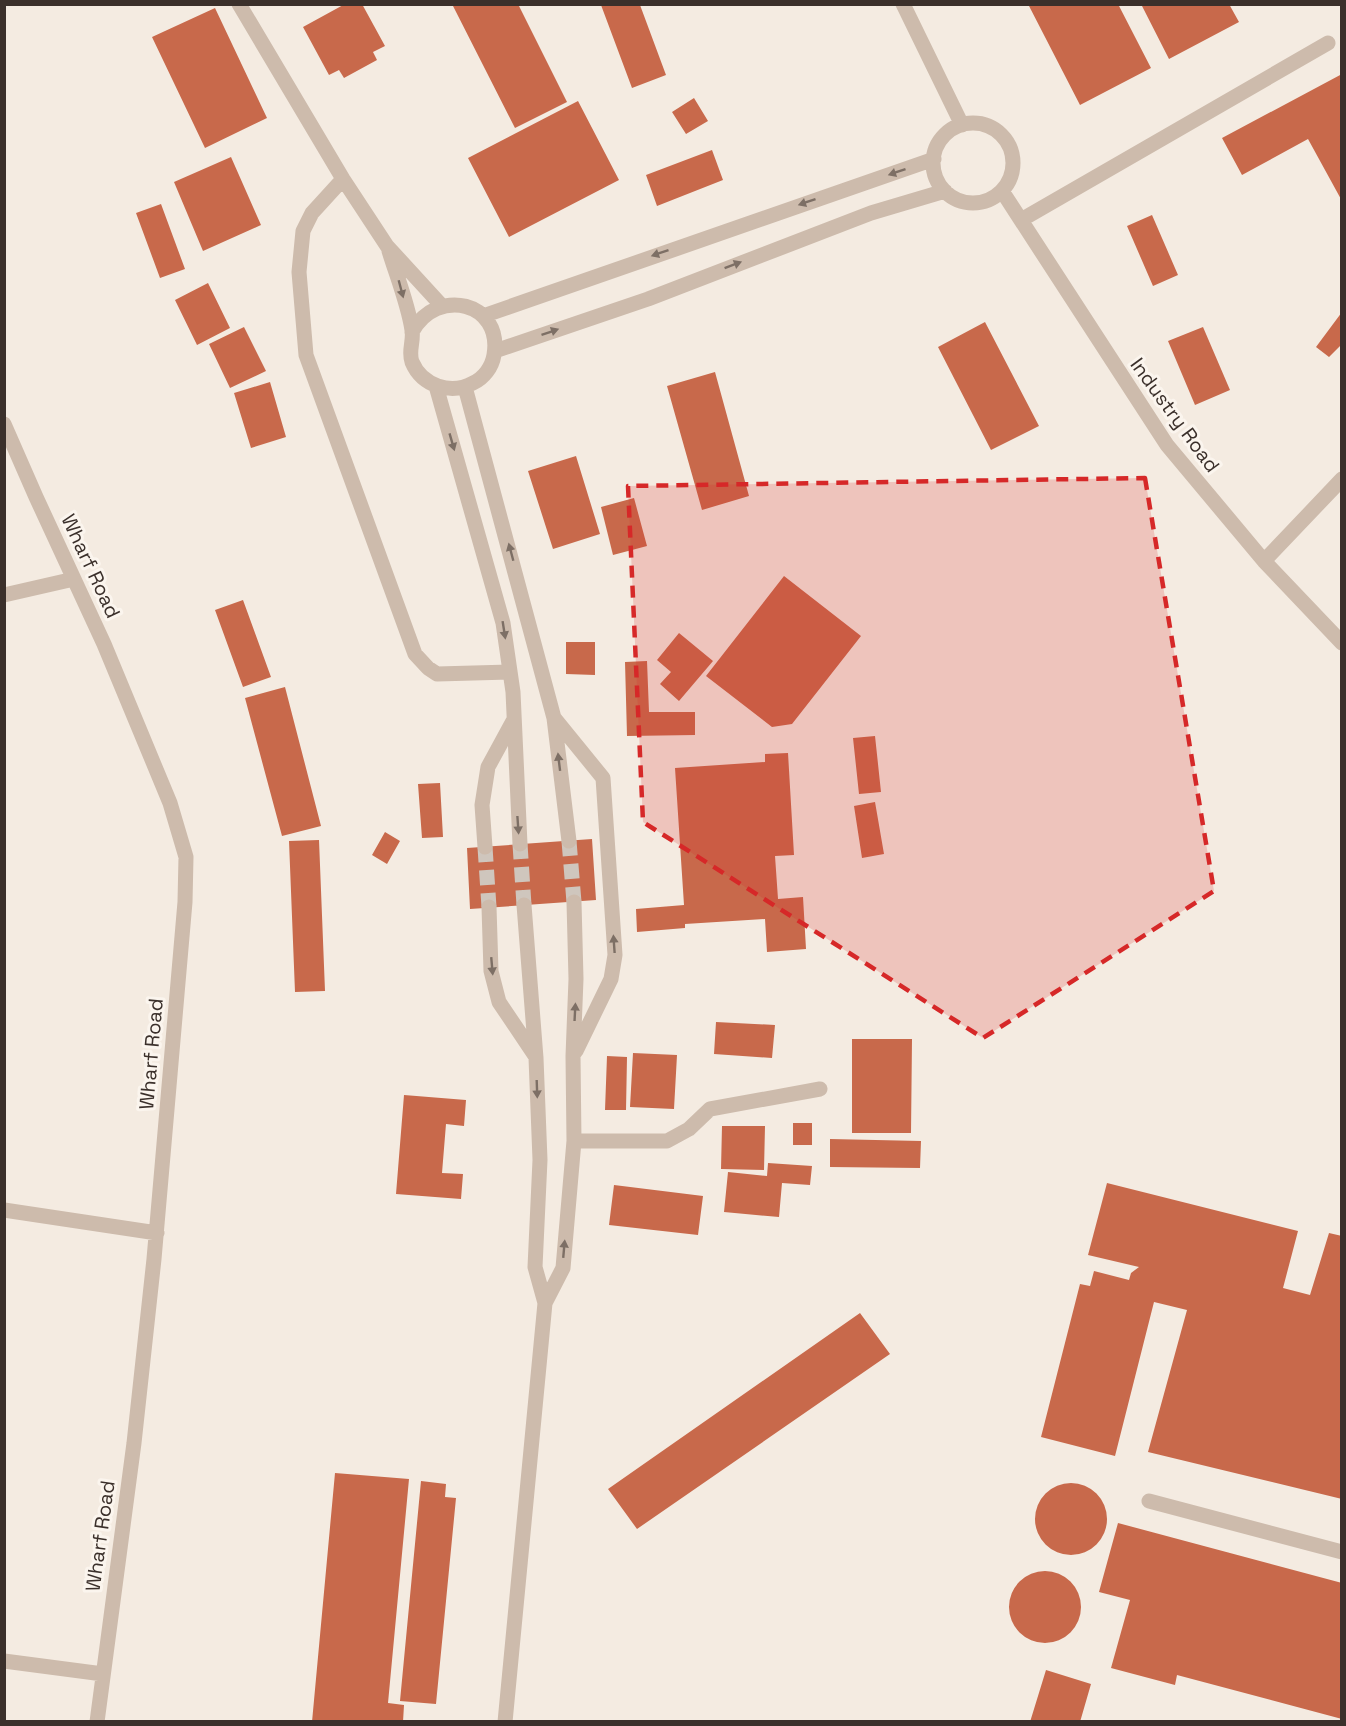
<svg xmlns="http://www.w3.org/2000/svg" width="1346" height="1726" font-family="'Space Grotesk',sans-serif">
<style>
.building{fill:#c8694b}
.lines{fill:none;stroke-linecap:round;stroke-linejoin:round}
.minor-tunnel{stroke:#cfc6bd;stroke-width:15;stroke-dasharray:15 8;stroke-linecap:butt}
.minor{stroke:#cdbbac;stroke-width:15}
.oneway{fill:#7d6f65}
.marked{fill:#d62828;fill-opacity:0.2;stroke:#d62828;stroke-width:4.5;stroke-dasharray:12 8;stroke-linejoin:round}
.labels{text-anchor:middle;stroke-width:6;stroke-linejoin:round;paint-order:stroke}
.street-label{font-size:20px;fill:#3b302b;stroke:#fbf5ee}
</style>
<rect width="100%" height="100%" fill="#f4ebe1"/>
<path class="building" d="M345,4H362L385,46L373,52L377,60L344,78L339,70L329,75L303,27Z
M452,4H518L567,102L515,128Z
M1028,4H1118L1151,68L1080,105Z
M1141,4H1229L1239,22L1169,59Z
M601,5H640L666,75L632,88Z
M215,8L267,118L205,148L152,37Z
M1342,74V201L1308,139L1242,175L1222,138Z
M694,98L708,121L686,134L672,112Z
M578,101L619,180L509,237L468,158Z
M712,150L723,180L657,206L646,175Z
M231,157L261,225L203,251L174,182Z
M161,204L185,269L160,278L136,213Z
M1152,215L1178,275L1153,286L1127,226Z
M208,283L230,328L197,345L175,300Z
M1342,312V344L1329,357L1316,347Z
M985,322L1039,426L991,450L938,347Z
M244,327L266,371L230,388L209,344Z
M1203,327L1230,390L1195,405L1168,341Z
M715,372L749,496L702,510L667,386Z
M270,382L286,437L251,448L234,393Z
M576,456L600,534L553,549L528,471Z
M634,498L647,546L613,555L601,507Z
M784,576L861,636L792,724L772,727L706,676Z
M243,600L271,677L243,687L215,610Z
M679,633L713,661L679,701L660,684L671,672L657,660Z
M566,642H595V675L566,674Z
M647,661L649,712H695V735L627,736L625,662Z
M285,687L321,826L282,836L245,698Z
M875,736L881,792L859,794L853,738Z
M788,753L794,855L775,856L778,899L803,897L806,949L767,952L765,919L685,924V928L637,932L636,909L684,905L675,768L765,762V754Z
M440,783L443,837L422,838L418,784Z
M875,802L884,854L862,858L854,806Z
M385,832L400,841L387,864L372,855Z
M592,839L596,900L470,909L467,848Z
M319,840L325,991L295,992L289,841Z
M716,1022L775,1025L772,1058L714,1054Z
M852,1039H912L911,1133H852Z
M633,1053L677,1055L674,1109L630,1107Z
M607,1056L627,1057L626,1110H605Z
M404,1095L466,1100L464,1126L446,1124L442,1173L463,1174L461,1199L396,1194Z
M793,1123H812V1145H793Z
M722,1126H765L764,1170L721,1169Z
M830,1139L921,1141L920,1168L830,1167Z
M768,1163L812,1166L810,1185L782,1183L779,1217L724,1212L728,1172L767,1176Z
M1107,1183L1298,1231L1283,1288L1310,1295L1329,1233L1342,1236V1499L1148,1452L1187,1310L1154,1302L1115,1456L1041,1437L1080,1284L1090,1286L1094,1271L1129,1280L1131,1273L1139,1267L1088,1255Z
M614,1185L703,1196L698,1235L609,1225Z
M860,1313L890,1354L637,1529L608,1489Z
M335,1473L409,1479L388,1703L404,1705L403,1722H312Z
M421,1481L446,1484L445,1497L456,1498L436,1704L400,1701Z
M1035 1519a36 36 0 1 1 72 0a36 36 0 1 1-72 0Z
M1118,1523L1342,1583V1719L1177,1675L1175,1685L1111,1668L1130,1600L1099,1592Z
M1009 1607a36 36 0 1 1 72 0a36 36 0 1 1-72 0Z
M1046,1670L1091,1684L1080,1722H1030Z"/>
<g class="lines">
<path class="minor-tunnel" d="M569,841L574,902
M520,844L524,905
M485,847L489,907"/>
<path class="minor" d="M239,4L343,179L387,246L442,306
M903,4L962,125
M933 163a40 40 0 1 1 80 0a40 40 0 1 1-80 0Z
M343,179L312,213L303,231L299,272L306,355L415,654L428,668L437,674L510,672
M1002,191L1167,445L1264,561L1342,643
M1021,220L1328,43
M389,251C397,277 408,304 412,330C414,341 408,351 412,362C422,386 451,395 473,383C484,378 492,367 494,355C503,302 437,286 412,332
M483,316L934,159
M495,351L648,299L871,213L945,191
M436,386L503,623L513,692L520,844
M465,387L554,718L569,841
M4,424L36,497L104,644L170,803L186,857L185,902L154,1259L134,1443L97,1722
M1264,561L1342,479
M4,595L74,579
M555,719L603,778L615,955L611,979L576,1051
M485,847L482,805L488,767L513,721
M489,907L491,971L499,1002L536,1057
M574,1141H667L689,1129L710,1109L820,1089
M4,1210L157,1233
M545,1303L563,1268L574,1141L573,1056L576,979L574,902
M1149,1501L1342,1552
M4,1661L103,1674
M505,1722L545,1303L535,1267L540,1160L536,1058L524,905"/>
</g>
<defs><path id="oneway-solid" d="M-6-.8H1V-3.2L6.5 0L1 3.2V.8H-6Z" transform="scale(1.5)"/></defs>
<g class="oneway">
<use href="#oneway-solid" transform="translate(897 172) rotate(161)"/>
<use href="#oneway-solid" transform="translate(807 202) rotate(161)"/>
<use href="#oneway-solid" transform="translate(660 253) rotate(161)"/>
<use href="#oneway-solid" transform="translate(733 265) rotate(-21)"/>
<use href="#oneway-solid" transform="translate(401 289) rotate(75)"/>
<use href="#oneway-solid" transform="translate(550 332) rotate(-19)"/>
<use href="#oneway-solid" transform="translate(452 442) rotate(74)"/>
<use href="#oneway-solid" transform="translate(511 552) rotate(-105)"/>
<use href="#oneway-solid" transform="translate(504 630) rotate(81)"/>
<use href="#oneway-solid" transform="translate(559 762) rotate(-97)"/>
<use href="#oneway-solid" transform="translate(518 825) rotate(86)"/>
<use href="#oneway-solid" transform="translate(614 944) rotate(-94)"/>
<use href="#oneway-solid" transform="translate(492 966) rotate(85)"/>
<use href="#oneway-solid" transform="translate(575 1012) rotate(-87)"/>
<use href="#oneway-solid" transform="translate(537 1089) rotate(88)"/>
<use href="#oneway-solid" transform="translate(564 1249) rotate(-85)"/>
</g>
<path class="marked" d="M1145,478L1214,891L983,1038L643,822L628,486Z"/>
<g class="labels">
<g class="street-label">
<text transform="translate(1175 415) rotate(54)" y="7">Industry Road</text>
<text transform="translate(91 566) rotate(65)" y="7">Wharf Road</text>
<text transform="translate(151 1054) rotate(-85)" y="7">Wharf Road</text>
<text transform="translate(100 1536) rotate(-82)" y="7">Wharf Road</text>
</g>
</g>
<rect width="1346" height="1726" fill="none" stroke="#3b302b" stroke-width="12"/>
</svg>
